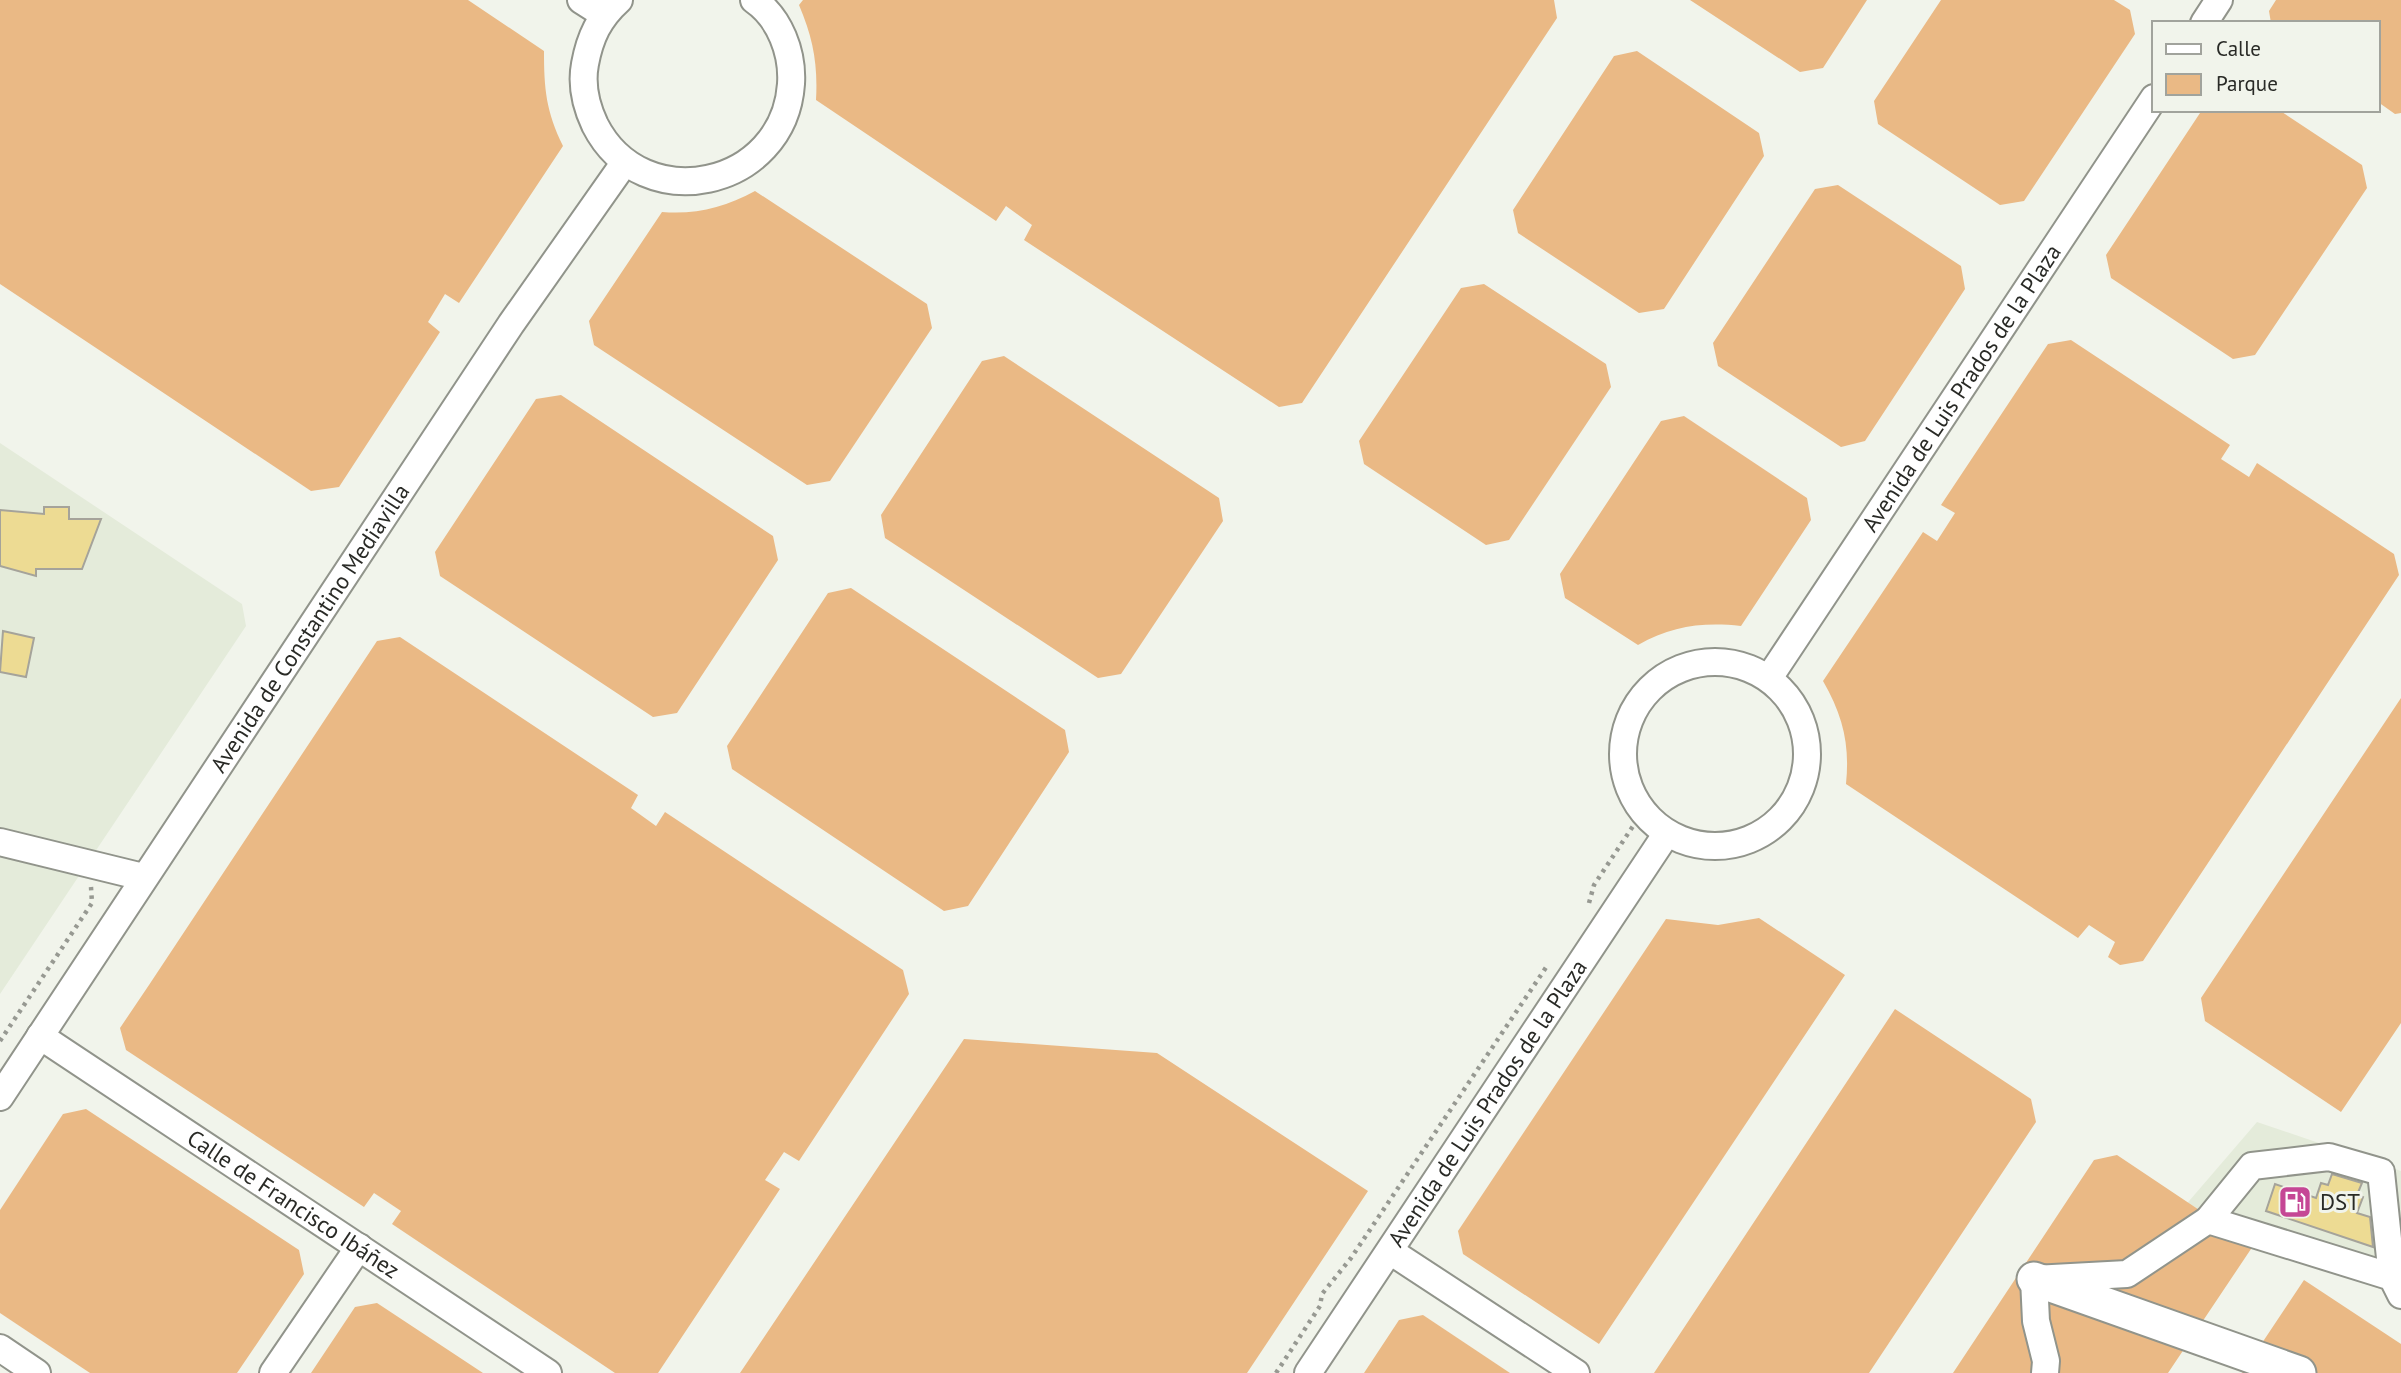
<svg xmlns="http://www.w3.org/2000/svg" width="2401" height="1373" font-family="'PT Sans',sans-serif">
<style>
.built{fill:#e4ebda}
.green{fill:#eab985}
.building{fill:#eddb93;stroke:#a5a39a;stroke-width:2}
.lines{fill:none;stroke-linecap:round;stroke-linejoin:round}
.minor-casing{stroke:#91948b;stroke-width:30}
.major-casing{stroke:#91948b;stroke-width:37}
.path{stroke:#979992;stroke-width:4.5;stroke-dasharray:3.5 5;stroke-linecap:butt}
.minor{stroke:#fff;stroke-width:26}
.major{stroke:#fff;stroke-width:33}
.labels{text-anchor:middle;stroke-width:6;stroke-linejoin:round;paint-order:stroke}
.street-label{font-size:23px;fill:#292a26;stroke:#f1f4eb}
.poi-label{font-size:23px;fill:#292a26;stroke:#f1f4eb;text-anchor:start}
</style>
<rect width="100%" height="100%" fill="#f1f4eb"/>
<path class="built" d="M0,443L242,604L246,626L0,994Z
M2257,1122L2401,1171V1311L2383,1290L2217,1232L2159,1236Z"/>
<path class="green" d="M0,0H468L544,51C544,89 546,111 563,146L459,303L445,294L428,322L440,332L339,487L311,491L0,284Z
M803,0H1554L1557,18L1302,403L1279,407L1024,240L1032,225L1006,206L996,221L816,100C818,64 813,38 799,5Z
M1690,0H1867L1823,68L1800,72Z
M1941,0H2114L2130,10L2135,34L2024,201L2000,205L1878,124L1874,101Z
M2276,0H2401V113L2395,114L2378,102V23H2271L2269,11Z
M1637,51L1759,133L1764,156L1664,309L1639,313L1518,233L1513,210L1614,56Z
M2202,110H2279L2362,165L2367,188L2255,355L2233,359L2111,278L2106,255Z
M1838,185L1961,266L1965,289L1865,441L1841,447L1718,366L1713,343L1815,189Z
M755,191L927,304L932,328L830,481L807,485L594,345L589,321L662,212C696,215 725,207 755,191Z
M1484,284L1606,364L1611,387L1509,540L1486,545L1364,464L1359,441L1461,288Z
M2071,340L2230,445L2221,459L2249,477L2257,463L2394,554L2399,575L2143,961L2120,965L2108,957L2115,942L2089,925L2078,938L1846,784C1850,744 1843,716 1823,681L1923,532L1937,541L1955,513L1941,505L2048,344Z
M1004,356L1219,498L1223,521L1121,674L1098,678L885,538L881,515L982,361Z
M561,395L773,536L778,560L677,713L653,717L440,576L435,552L536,399Z
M1684,416L1807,498L1811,520L1741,626C1702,622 1672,626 1638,645L1565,598L1560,574L1661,421Z
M851,588L1065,730L1069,752L968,906L944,911L732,769L727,746L828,593Z
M400,637L638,795L631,808L656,826L665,812L903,970L909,994L799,1161L784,1152L765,1180L780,1189L658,1373H615L392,1224L401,1211L374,1193L364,1207L126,1050L120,1028L149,985L377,641Z
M2401,698V1023L2341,1112L2205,1021L2201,998Z
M1759,918L1845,975L1599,1344L1463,1254L1458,1231L1666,919L1718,925Z
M1895,1009L2031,1099L2036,1122L1869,1373H1654Z
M964,1039L1157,1053L1368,1191L1247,1373H740Z
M86,1109L299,1250L304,1274L237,1373H90L0,1313V1210L63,1114Z
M2117,1155L2253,1246L2168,1373H1953L2094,1160Z
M2304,1280L2401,1344V1373H2242Z
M377,1303L483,1373H311L355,1307Z
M1423,1315L1510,1373H1364L1399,1320Z"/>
<path class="building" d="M44,507H69V519H101L82,569H36V576L0,566V510L44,514Z
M3,631L34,638L26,677L0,672Z
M2332,1174L2362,1183L2357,1195L2363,1197L2357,1213L2370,1217L2373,1247L2266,1211L2275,1184L2316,1198L2321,1183L2328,1185Z"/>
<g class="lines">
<defs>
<g id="minor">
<path d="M581,0L603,14"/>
<path d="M619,0C599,18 590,37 585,64C581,85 586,106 595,125C643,219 784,188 791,84C793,53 780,18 754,0"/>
<path d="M2204,23L2219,0"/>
<circle cx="1715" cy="754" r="92"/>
<path id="s1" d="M1769,678L2154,98"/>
<path d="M0,842L143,877"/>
<path id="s2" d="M40,1036L548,1373"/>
<path id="s3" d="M0,1097L511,324L625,162"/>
<path d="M2208,1220L2252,1166L2329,1157L2381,1172L2392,1277"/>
<path d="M1390,1251L1576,1373"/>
<path d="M0,1348L37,1373"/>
<path d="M273,1373L359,1247"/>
<path id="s4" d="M1308,1373L1667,833"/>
<path d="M2045,1373L2046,1361L2036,1321L2034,1279L2127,1274L2208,1220L2392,1277L2401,1295"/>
</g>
<path id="major" d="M2034,1279L2299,1373"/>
</defs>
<use href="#minor" class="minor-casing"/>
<use href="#major" class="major-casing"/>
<path class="path" d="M1589,903L1594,885L1643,811
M0,1041L92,903L91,887
M1276,1373L1320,1306L1322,1294L1351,1258L1547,966"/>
<use href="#minor" class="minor"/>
<use href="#major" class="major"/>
</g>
<defs>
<symbol id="fuel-square" viewBox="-11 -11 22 22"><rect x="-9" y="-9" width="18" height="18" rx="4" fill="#c54795" stroke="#f1f4eb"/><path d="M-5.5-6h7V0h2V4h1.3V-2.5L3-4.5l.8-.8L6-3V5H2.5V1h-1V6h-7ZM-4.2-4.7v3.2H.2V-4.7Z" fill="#fff"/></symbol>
</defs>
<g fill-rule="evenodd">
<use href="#fuel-square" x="2276" y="1183" width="38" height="38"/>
</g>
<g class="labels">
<g class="street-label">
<text dy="8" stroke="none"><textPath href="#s1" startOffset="348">Avenida de Luis Prados de la Plaza</textPath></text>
<text dy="8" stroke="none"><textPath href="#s3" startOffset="562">Avenida de Constantino Mediavilla</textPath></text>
<text dy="8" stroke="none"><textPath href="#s4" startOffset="324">Avenida de Luis Prados de la Plaza</textPath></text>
<text dy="8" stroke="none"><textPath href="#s2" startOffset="304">Calle de Francisco Ibáñez</textPath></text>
</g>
<g class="poi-label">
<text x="2320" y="1210">DST</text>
</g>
</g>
<rect x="2152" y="21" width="228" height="91" fill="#f1f4eb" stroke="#a1a39c" stroke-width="2"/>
<rect x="2166" y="44" width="35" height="10" fill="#ffffff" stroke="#a1a39c" stroke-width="2"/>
<text x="2216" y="56" font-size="21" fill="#292a26">Calle</text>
<rect x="2166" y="74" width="35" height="21" fill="#eab985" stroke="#a1a39c" stroke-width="2"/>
<text x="2216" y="91" font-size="21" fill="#292a26">Parque</text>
</svg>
